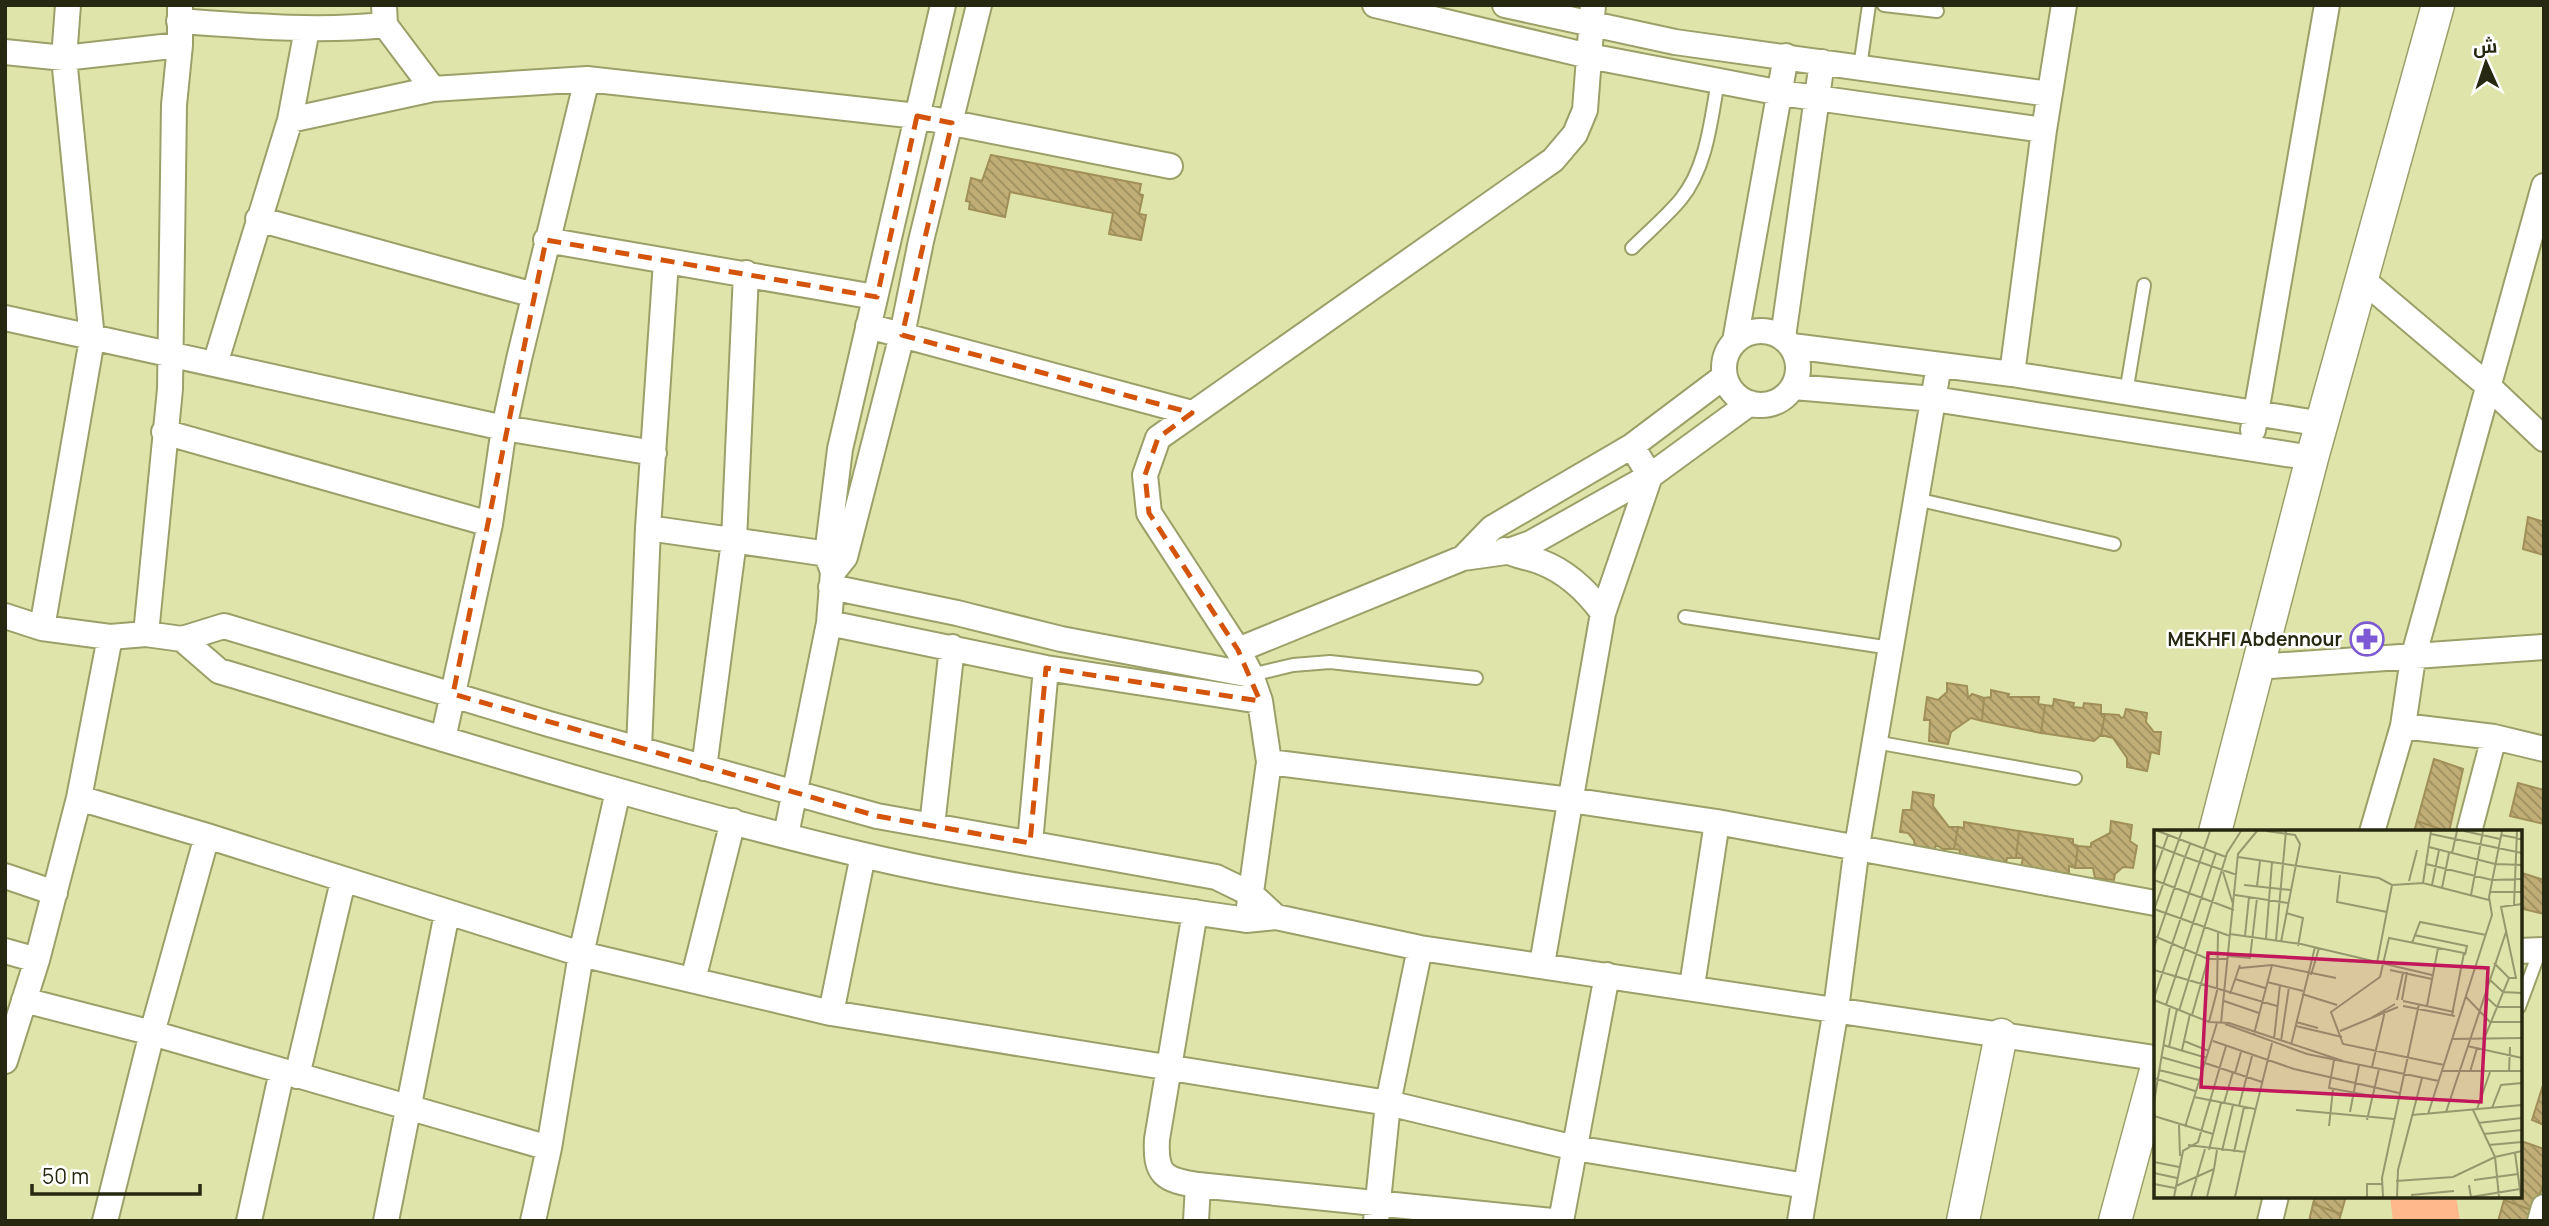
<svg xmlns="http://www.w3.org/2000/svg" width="2549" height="1226" font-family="Manrope,Cairo,sans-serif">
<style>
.green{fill:#feb88c}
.building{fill:url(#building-back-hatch);stroke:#a08f58;stroke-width:2}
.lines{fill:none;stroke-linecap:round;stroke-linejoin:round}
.service-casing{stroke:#9ba068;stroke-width:16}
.minor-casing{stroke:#9ba068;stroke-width:28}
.tertiary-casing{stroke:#9ba068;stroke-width:35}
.service{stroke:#fff;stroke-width:12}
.minor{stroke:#fff;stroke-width:24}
.tertiary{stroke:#fff;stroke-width:32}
.marked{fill:none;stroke:#d5540c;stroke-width:5;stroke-dasharray:14 9;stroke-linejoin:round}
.labels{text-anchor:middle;stroke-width:5;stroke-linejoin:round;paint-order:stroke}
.poi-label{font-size:19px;font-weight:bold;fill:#262811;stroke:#fff;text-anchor:end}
.inset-road{fill:none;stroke:#95996d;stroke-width:2}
.view{fill:#c2185b;fill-opacity:0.15;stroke:#c2185b;stroke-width:3.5}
.inset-edge{fill:none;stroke:#262811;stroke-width:3.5}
</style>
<defs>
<pattern id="building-back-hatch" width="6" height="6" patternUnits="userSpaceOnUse" patternTransform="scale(1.75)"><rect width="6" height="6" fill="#c0ae76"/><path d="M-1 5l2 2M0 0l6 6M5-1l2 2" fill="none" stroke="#9c8e5f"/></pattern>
</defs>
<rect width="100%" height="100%" fill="#dfe5aa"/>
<path class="green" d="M2390,1196H2456L2460,1221H2393Z"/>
<path class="building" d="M991,155L1141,184L1139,194L1143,195L1139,214L1146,215L1141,240L1109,234L1113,213L1010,192L1005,217L969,209L970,202L966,201L971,178L982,181Z
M2528,517L2544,522V555L2523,549Z
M1947,683L1967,686L1968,698L1972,694L1984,698L1982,721L1971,718L1951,732L1948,744L1929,741L1930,720H1924L1927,697L1938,700L1947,692Z
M1991,690L2009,694L2008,697H2039L2038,704L2045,705L2041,733L1982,721L1984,698L1991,697Z
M2054,699L2074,703L2073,707L2083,708L2084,703L2101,705V714H2105L2101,735L2094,741L2041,733L2045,705L2053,706Z
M2126,709L2147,713L2146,722L2154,732H2161L2159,754L2151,752L2147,771L2127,767V758L2113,738L2101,735L2105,714L2119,715L2121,718L2124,717Z
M2434,759L2463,769L2449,832L2417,821Z
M2518,783L2544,790V824L2510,816Z
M1913,792L1934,795L1933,806L1949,827H1958L1954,849H1943L1936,845L1933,854L1915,851L1914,840L1908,833L1900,832L1903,810H1911Z
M2111,821L2132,825L2130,841L2137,846L2133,868L2123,867L2115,874L2114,880L2095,878L2093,868H2075L2078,846L2091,847V843L2110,833Z
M2417,821L2449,832H2414Z
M1964,822L2019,831L2016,858H2007L2006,864H1986V858L1978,856L1977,862L1959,859L1960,850L1954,849L1958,827L1964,828Z
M2019,831L2073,839V844L2078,846L2075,868L2069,866V874L2021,867L2023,858H2016Z
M2519,872L2544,880V914L2519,908Z
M2544,1082V1125L2532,1120Z
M2524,1142L2544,1149V1182L2534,1211L2504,1200L2505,1196H2519V1156Z
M2315,1196H2346L2341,1214L2313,1204Z
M2504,1200L2534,1211L2530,1221H2498Z
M2313,1204L2341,1214L2339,1221H2309Z"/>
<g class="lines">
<defs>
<path id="service" d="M1884,5L1937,11
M1860,67L1869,5
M1632,248C1648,232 1667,216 1681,199C1707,167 1711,119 1718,81
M2126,393L2144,285
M1916,499L2114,544
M1685,617L1891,648
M1251,675L1293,665L1330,662L1476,678
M1875,742L2075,778
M2519,1007L2540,950"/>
<path id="minor" d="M1375,5L1589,56L1781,93L2044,130
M1505,5L1675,42L2049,94
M1593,5L1585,110L1575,134L1553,160L1158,438L1145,475L1149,513L1238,650L1251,675L1260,701L1269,762L1570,800L1717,822L2155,903
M179,21C248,26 316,32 385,25L384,5
M385,25L433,89
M5,52L64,58L180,45
M290,120L433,89L587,79L917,116L1170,166
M258,219L534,295
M546,240L875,297
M2363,280L2487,385L2544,439
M5,318L504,428L654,453
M868,326L1192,413
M1724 368a37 37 0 1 1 74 0a37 37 0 1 1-74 0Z
M1783,337L1822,62
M1735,341L1786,56
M1792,346L2012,374L2323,424
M215,364L290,120L307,29
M2012,374L2044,130L2064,5
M1794,387L1934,399L2312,458
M2253,430L2327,5
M164,432L490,524
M648,528L842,556
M1505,550C1515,556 1529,557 1541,562C1567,572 1587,591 1603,613
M1463,558L1492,528L1632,446L1725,376
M833,572L845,557L902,335L921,241L979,5
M831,587L957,613L1061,639L1251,675
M5,616L42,628L110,637L146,634L182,639L224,626L549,724L877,816L1216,877L1251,894L1276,917
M829,623L1046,668L1260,701
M42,628L92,339L64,58L68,5
M146,634L170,389L174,105L180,45V5
M182,639L219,671C433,735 646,804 863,855C989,885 1118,901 1246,920L1276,917L1420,948L2155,1058
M1238,650L1463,558L1506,552L1531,543L1650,476L1750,403
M2257,667L2544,647
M2403,726L2494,737L2544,749
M443,739L490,524L504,428L519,359L587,79
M639,749L648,528L666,261
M704,768L734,541L746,273
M79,798L207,836L581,954L831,1013L1388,1103L1575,1148L1806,1186
M932,826L952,647
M2372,832L2403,726L2413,658L2544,186
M2469,832L2494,737
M786,835L829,623L833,572L827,555L840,449L943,5
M1030,843L1046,668
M5,876L55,893
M1249,907L1269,762
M1195,912L1157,1139C1155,1175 1164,1180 1198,1185L1552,1221
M5,951L37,960
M2519,951L2544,950
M1542,964L1603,613L1650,476L1632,446
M693,980L733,821
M1692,986L1717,822
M24,1000L152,1033L549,1148
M831,1013L863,855
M5,1061L37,960L79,798L110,637
M297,1076L343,881
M105,1221L152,1033L207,836
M249,1221L282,1071
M386,1221L447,913
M533,1221L549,1148L581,954L618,791
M1196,1221L1198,1185
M1376,1221L1388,1103L1420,948
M1561,1221L1607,975
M1800,1221L1836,1009L1857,846L1939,365
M2270,1221L2276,1196
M2540,1221L2544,1207"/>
<path id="tertiary" d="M2215,832L2312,458L2438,5
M1963,1221L2001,1035
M2115,1221L2155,1074"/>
</defs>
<use href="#service" class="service-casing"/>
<use href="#minor" class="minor-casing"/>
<use href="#tertiary" class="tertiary-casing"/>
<use href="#service" class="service"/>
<use href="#minor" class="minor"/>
<use href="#tertiary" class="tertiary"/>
</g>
<path class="marked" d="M917,116L952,123L902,335L1192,413L1158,438L1145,475L1149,513L1238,650L1260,701L1046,668L1030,843L877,816L453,694L546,240L877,297Z"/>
<defs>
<symbol id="pharmacy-ring" viewBox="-11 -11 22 22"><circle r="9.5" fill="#fff" stroke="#7d5ad4" stroke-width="1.5"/><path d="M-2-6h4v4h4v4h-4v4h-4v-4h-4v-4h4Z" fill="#7d5ad4"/></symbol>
</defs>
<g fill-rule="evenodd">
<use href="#pharmacy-ring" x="2348" y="620" width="38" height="38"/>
</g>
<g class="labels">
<g class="poi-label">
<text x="2342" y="646">MEKHFI Abdennour</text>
</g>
</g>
<g transform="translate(2154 830)">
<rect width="368" height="368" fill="#dfe5aa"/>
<path class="inset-road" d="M4,1L72,27M112,1L141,5L146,14L127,112M310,1L346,9M277,4L368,23M347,5L368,9M0,15L31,27L36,14M275,17L341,34L368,35M298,23L303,1M84,27L225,48L238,55L269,53L335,70M272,34L338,50L368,49M69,42L79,74M0,44L14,5M186,45L183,72L233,82M0,50L80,80M255,51L263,20M269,53L277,1M90,55L137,60M278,55L285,20M103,56L106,31M288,58L295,23M337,62H368M81,65L134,73M317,65L329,1M360,75L363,1M346,77L368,74M347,77L362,148H355M0,79L76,106M0,80L28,1M132,83L149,88L144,116M76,104L147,114L278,145M260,105L313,116L311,125M0,106L54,129H74M91,106L95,67M112,108L118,32M122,110L132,1M258,113L266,92L332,105M0,117L31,27L83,45M74,126L96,128L103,68M223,133L238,55M86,138L118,135L182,148M0,140L123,176M236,140L278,149M157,145L165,118M81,149L111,158M335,149L349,162L368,163M113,152L149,161M76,164L86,135M148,164L183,175M330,165L343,177H368M312,167L336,192H368M0,168L56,1M0,170L55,192L75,193L189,231M243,170L249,143M248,170L253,142M70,171L105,183M249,171L300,182M12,175L62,23M249,176L301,186M273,176L284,118M25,181L73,23L87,1M38,185L54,129M217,188L241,174M55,192L63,161L64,103M142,192L164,198M67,193L84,24L103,1M71,194L153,224L285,251M142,196L188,207M186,201L244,177M100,204L118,135M120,209L126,155M298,209L368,208M330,209L355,148L340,133M30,211L55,221M59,211L140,239L245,263M127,211L135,157M9,215L53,228M137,215L161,117M313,216L368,228M15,217L23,179M28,220L36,184M7,227L49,239M180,230L175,258L218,266M51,233L108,252M290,235L189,214L177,182L226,147L235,108L310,123L298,185M218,237L231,181M5,240L45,250M288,241H368M316,242L323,218M355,242L356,217M81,243L87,222M0,248L41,261M40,267L101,279M0,272L16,176M70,273L79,242M85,276L98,226M338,278L347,255L368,253M323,279L336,242M142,280L240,289M319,280L341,327L345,367M196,282L205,235M292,282L352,102M274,284L338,85L335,67L348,1M258,285L368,275M0,286L59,304M213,290L225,239M324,293L368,288M25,295L26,326M175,296L179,260M31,297L63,193M330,304L368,300M34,315L91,322L118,213M335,315L368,312M55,320L67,273M68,321L79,275M80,322L90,277M361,323L367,367M0,332L25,337M0,343L23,348M320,350L364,344M242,351L299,347L341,327L368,321M0,354L21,358M315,355L317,367L366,359M22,356L60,339L63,320M257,365L300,361M20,367L29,321L44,312L72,216M37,367L51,319M53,367L60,339M81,367L91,322M213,367V354H228M229,367L228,348L265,174M243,367L244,340L268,248"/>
<path class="view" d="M54,123L334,138L327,272L47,257Z"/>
<rect width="368" height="368" class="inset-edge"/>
</g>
<rect width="2549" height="1226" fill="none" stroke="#262811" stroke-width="14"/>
<g transform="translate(2486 63) rotate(357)" stroke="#ffffff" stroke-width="5" paint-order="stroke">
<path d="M0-5L12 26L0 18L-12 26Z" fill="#262811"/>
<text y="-10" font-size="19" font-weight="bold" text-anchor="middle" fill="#262811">ش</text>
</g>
<path d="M32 1184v10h168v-10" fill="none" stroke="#262811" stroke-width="3.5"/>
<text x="42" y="1184" font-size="21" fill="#262811" stroke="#ffffff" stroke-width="5" paint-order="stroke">50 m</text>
</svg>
